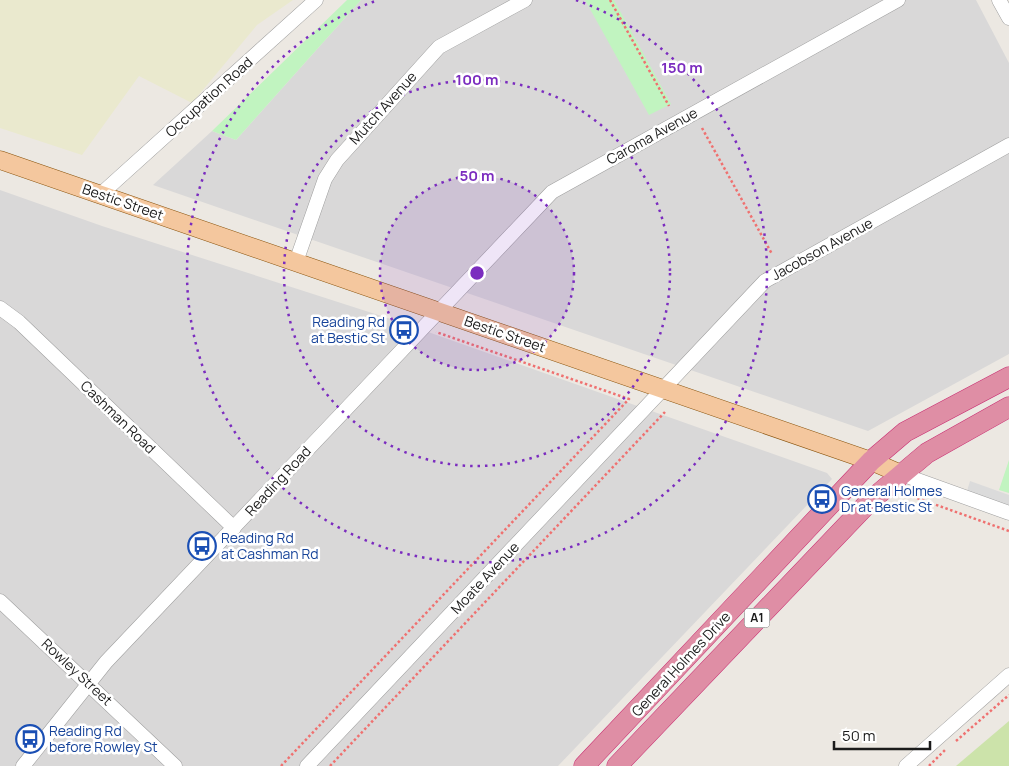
<svg xmlns="http://www.w3.org/2000/svg" width="1009" height="766" font-family="Manrope,sans-serif">
<style>
.residential{fill:#d9d8d8}
.farmland{fill:#eae9ce}
.grass{fill:#cce3aa}
.park{fill:#c1f4c0}
.parking{fill:#dbdbdb}
.lines{fill:none;stroke-linecap:round;stroke-linejoin:round}
.minor-casing{stroke:#9f9f9f;stroke-width:15}
.major-casing{stroke:#88520b;stroke-width:19}
.highway-casing{stroke:#c93073;stroke-width:21}
.path{stroke:#ef7170;stroke-width:2.5;stroke-dasharray:2.5 2.5;stroke-linecap:butt}
.minor{stroke:#fff;stroke-width:14}
.major{stroke:#f4c79e;stroke-width:18}
.highway{stroke:#df8ea5;stroke-width:20}
.ring{fill:none;stroke:#7b2cbf;stroke-width:2.5;stroke-dasharray:2.5 5}
.labels{text-anchor:middle;stroke-width:5;stroke-linejoin:round;paint-order:stroke}
.shield{fill:#fff;stroke:#5f5f5f;stroke-width:1}
.shield-label{font-size:12px;font-weight:bold;fill:#1b1b1b}
.street-label{font-size:14px;fill:#1b1b1b;stroke:#fff}
.transit-label{font-size:14px;fill:#164399;stroke:#fff;text-anchor:start}
.centre{fill:#7b2cbf;stroke:#fff;stroke-width:2.5}
.ring-label{font-size:15px;text-anchor:middle;font-weight:bold;fill:#7b2cbf;stroke:#fff;stroke-width:5;stroke-linejoin:round;paint-order:stroke}
</style>
<rect width="100%" height="100%" fill="#ece8e2"/>
<path class="residential" d="M361,0H976L1009,63V354L868,431L153,185L212,131L236,140Z
M0,190L102,226L400,322L827,473L832,479L558,766H0Z"/>
<path class="farmland" d="M0,0H293L257,25L192,103L139,76L82,155L0,128Z"/>
<path class="grass" d="M1009,721V766H956Z"/>
<path class="park" d="M347,0H361L236,140L212,131Z
M585,0H614L671,104L649,115Z
M1009,460V493L999,490Z"/>
<path class="parking" d="M970,481L1009,495V506L967,491Z"/>
<g class="lines">
<defs>
<path id="minor" d="M999,0L1009,18
M101,194L316,0
M296,262L325,179L337,160L439,47L525,0
M0,308L19,322L234,528
M901,474L1009,513
M0,601L175,766
M23,766L106,662L552,192L898,0
M307,766L765,281L1009,145
M906,766L1009,675"/>
<path id="major" d="M0,160L871,461L901,474"/>
<path id="highway" d="M584,766L871,461L905,432L1009,377
M617,766L870,501L927,453L1009,407"/>
</defs>
<use href="#minor" class="minor-casing"/>
<use href="#major" class="major-casing"/>
<use href="#highway" class="highway-casing"/>
<path class="path" d="M610,0L669,106
M702,128L772,254
M903,493L1009,531
M956,741L1009,695
M281,766L629,399L436,332
M330,766L665,412
M929,766L946,749"/>
<use href="#minor" class="minor"/>
<use href="#major" class="major"/>
<use href="#highway" class="highway"/>
</g>
<circle cx="477" cy="273" r="97" fill="#7b2cbf" fill-opacity=".12"/>
<g class="ring">
<circle cx="477" cy="273" r="97"/>
<circle cx="477" cy="273" r="193"/>
<path d="M576 0A290 290 0 1 1 378 0"/>
</g>
<defs>
<symbol id="bus-ring" viewBox="-11 -11 22 22"><circle r="9.5" fill="#fff" stroke="#1a4fb4" stroke-width="1.5"/><path d="M-5-6H5V4H4V6H2V4H-2V6H-4V4H-5ZM-3.5-4V0h7V-4ZM-3.5 1.2v1.5H-2V1.2ZM2 1.2v1.5H3.5V1.2Z" fill="#1a4fb4"/></symbol>
</defs>
<g fill-rule="evenodd">
<use href="#bus-ring" x="388" y="314" width="32" height="32"/>
<use href="#bus-ring" x="806" y="483" width="32" height="32"/>
<use href="#bus-ring" x="186" y="530" width="32" height="32"/>
<use href="#bus-ring" x="14" y="723" width="32" height="32"/>
</g>
<g class="labels">
<rect class="shield" x="744.5" y="608.5" width="25" height="19" rx="4"/>
<g class="shield-label">
<text x="757" y="622">A1</text>
</g>
<g class="street-label">
<text transform="translate(209 97) rotate(-42)" y="5">Occupation Road</text>
<text transform="translate(383 108) rotate(-48)" y="5">Mutch Avenue</text>
<text transform="translate(652 136) rotate(-29)" y="5">Caroma Avenue</text>
<text transform="translate(123 202) rotate(19)" y="5">Bestic Street</text>
<text transform="translate(822 249) rotate(-29)" y="5">Jacobson Avenue</text>
<text transform="translate(505 334) rotate(19)" y="5">Bestic Street</text>
<text transform="translate(118 417) rotate(44)" y="5">Cashman Road</text>
<text transform="translate(278 481) rotate(-47)" y="5">Reading Road</text>
<text transform="translate(485 578) rotate(-47)" y="5">Moate Avenue</text>
<text transform="translate(681 664) rotate(-47)" y="5">General Holmes Drive</text>
<text transform="translate(77 672) rotate(43)" y="5">Rowley Street</text>
</g>
<g class="transit-label">
<text x="385" y="327" text-anchor="end">Reading Rd<tspan x="385" dy="16">at Bestic St</tspan></text>
<text x="841" y="496">General Holmes<tspan x="841" dy="16">Dr at Bestic St</tspan></text>
<text x="221" y="543">Reading Rd<tspan x="221" dy="16">at Cashman Rd</tspan></text>
<text x="49" y="736">Reading Rd<tspan x="49" dy="16">before Rowley St</tspan></text>
</g>
</g>
<circle cx="477" cy="273" r="8" class="centre"/>
<g class="ring-label">
<text x="682" y="73">150 m</text>
<text x="477" y="85">100 m</text>
<text x="477" y="181">50 m</text>
</g>
<path d="M834 741v8h96v-8" fill="none" stroke="#1b1b1b" stroke-width="2.5"/>
<text x="842" y="741" font-size="15" fill="#1b1b1b" stroke="#ffffff" stroke-width="4" paint-order="stroke">50 m</text>
</svg>
